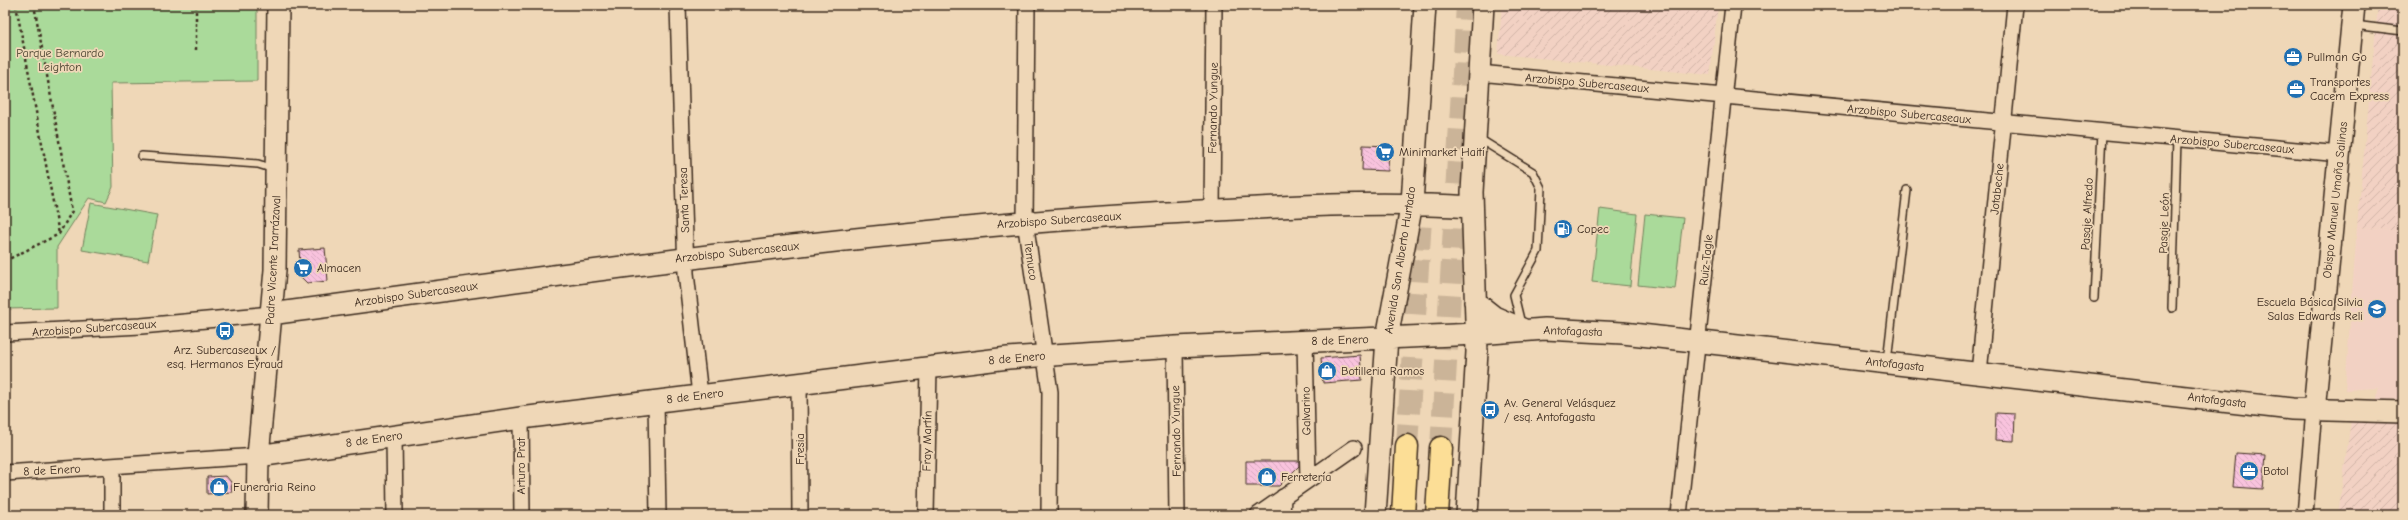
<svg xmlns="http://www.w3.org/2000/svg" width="2408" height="520" font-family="'Comic Neue',sans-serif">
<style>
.built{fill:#f2d1c3}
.industrial{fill:url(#industrial-furrows)}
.green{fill:#aada9a;stroke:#72825c}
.building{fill:url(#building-back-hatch);stroke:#3b2a1e}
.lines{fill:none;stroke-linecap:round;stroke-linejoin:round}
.highway-tunnel{stroke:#cbb498;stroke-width:22;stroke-dasharray:22 11;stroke-linecap:butt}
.lane-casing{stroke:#3b2a1e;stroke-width:10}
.street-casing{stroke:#3b2a1e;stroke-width:18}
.secondary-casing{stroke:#3b2a1e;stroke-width:24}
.highway-casing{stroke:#3b2a1e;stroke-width:25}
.path{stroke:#3b2a1e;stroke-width:2.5;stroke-dasharray:3 3;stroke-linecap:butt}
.lane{stroke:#efd7b7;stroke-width:7}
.street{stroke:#efd7b7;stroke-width:15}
.secondary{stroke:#efd7b7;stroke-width:21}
.highway{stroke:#fcde96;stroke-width:22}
.labels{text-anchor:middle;stroke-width:3.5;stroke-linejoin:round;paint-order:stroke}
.park-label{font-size:12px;fill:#4c4431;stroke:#efd7b7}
.poi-label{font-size:12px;fill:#3b2a1e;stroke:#efd7b7;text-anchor:start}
.street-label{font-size:12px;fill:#3b2a1e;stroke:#efd7b7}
</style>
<defs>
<pattern id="industrial-furrows" width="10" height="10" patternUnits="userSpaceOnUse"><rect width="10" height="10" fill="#f2d1c3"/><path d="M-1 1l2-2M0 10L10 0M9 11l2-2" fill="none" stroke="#d0b4a7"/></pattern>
<pattern id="building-back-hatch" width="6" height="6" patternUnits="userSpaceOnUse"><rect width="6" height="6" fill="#f9c3de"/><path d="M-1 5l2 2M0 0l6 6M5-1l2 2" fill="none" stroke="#d6a8be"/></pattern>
</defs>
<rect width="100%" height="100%" fill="#efd7b7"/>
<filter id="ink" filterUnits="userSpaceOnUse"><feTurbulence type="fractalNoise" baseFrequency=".025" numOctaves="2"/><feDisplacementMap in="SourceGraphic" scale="8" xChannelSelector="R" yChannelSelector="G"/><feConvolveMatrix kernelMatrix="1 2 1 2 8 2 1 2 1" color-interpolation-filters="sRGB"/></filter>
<g filter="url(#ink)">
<path class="built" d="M2357,227L2403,231V399L2377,400L2378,388L2345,390Z"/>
<path class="industrial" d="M1502,5H1718L1710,75L1498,54Z
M2378,5H2403V231L2357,227Z
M2351,420L2403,422V515H2338Z"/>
<path class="green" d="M5,5H257V81L111,83L113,187L106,202L89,198L57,247V308L5,309Z
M91,203L157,215L148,261L82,250Z
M1600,209L1637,214L1630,286L1592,282Z
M1645,214L1683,218L1675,289L1638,285Z"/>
<path class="building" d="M1363,145L1389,146L1388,171L1362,170Z
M325,248L328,281L307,283L301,277L299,250Z
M1360,355L1362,380L1323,383L1321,358Z
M1996,413L2015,414L2014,441L1995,440Z
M2236,453L2266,455L2263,489L2233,487Z
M1246,461H1299V466L1279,486H1246Z
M226,476L231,482L232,492L207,494V477Z"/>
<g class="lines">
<path class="highway-tunnel" d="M1407,446L1423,186
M1441,448L1467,5"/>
<defs>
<path id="lane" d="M2354,25L2403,31
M1478,138L1533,172L1541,188L1538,251L1514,295L1521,324
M142,156L258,164L274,169
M2094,298L2102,132
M2172,308L2177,139
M1887,361L1907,190"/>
<path id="street" d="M678,5L686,273L700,395
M1027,5L1025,221L1050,392L1049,515
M1479,73L2340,154
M1212,210L1214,5
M5,333L141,326L271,314
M1305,341L1308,480
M1175,347L1177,515
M1979,373L2015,5
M799,383L800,515
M656,401L658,515
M521,418L522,515
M394,436L395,515
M112,466V515
M5,473L258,456
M926,515L929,367
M1258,515L1354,448
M1282,515L1283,497
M1679,515L1733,5
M2305,515L2314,410"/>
<path id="secondary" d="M1475,302L1494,317L1522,329
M271,314C563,275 856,231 1151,214C1258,208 1365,200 1472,207
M2314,410L2354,5
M258,456L521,418L1008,358L1175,347L1477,334L1545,329L1623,333L2292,409L2403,412
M257,515L258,456L275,270L278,5
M1375,515L1387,338L1412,203L1425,5
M1467,515L1477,352L1472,192L1483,5"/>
<path id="highway" d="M1403,515L1407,446
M1437,515L1441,448"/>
</defs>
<use href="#lane" class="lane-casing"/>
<use href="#street" class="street-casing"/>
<use href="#secondary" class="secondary-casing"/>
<use href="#highway" class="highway-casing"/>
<path class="path" d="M16,5L59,234
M196,50V5
M5,261L59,234L72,211L34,5"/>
<use href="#lane" class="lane"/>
<use href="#street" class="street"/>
<use href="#secondary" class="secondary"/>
<use href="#highway" class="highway"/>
</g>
</g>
<defs>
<symbol id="office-disc" viewBox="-11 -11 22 22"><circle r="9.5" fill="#1f6fb2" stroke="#efd7b7"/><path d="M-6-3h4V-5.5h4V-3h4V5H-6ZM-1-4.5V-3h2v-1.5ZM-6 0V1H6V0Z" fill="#fff"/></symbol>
<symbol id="supermarket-disc" viewBox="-11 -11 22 22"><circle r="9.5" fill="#1f6fb2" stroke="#efd7b7"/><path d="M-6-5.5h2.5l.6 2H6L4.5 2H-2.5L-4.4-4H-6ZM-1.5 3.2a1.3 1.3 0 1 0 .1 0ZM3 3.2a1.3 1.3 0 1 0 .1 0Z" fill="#fff"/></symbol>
<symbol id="fuel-disc" viewBox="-11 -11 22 22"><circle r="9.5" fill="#1f6fb2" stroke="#efd7b7"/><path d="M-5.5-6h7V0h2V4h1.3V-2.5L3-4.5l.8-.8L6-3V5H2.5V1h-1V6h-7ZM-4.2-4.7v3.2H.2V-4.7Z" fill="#fff"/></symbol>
<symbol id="school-disc" viewBox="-11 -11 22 22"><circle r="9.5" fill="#1f6fb2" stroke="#efd7b7"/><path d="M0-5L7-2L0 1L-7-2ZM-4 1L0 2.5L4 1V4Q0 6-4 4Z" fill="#fff"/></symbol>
<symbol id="bus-disc" viewBox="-11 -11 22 22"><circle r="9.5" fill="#1f6fb2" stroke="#efd7b7"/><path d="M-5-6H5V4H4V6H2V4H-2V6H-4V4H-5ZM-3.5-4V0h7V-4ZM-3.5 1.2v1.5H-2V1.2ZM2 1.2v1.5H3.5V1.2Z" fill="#fff"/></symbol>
<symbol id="shop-disc" viewBox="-11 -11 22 22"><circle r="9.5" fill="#1f6fb2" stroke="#efd7b7"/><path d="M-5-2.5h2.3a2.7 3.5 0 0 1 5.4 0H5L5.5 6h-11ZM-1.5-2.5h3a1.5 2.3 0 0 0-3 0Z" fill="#fff"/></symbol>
</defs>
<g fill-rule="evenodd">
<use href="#office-disc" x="2282" y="46" width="22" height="22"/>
<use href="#office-disc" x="2285" y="78" width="22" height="22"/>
<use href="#supermarket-disc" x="1374" y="141" width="22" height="22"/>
<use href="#fuel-disc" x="1552" y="218" width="22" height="22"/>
<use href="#supermarket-disc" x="292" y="257" width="22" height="22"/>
<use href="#school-disc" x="2366" y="298" width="22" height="22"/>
<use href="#bus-disc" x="214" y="320" width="22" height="22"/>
<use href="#shop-disc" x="1316" y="360" width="22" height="22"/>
<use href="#bus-disc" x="1479" y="399" width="22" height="22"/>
<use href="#office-disc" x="2238" y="460" width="22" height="22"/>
<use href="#shop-disc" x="1256" y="466" width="22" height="22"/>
<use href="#shop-disc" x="208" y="476" width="22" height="22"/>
</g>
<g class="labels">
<g class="park-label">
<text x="60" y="57">Parque Bernardo<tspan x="60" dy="14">Leighton</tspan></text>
</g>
<g class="poi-label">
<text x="2307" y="61">Pullman Go</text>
<text x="2310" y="86">Transportes<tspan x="2310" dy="14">Cacem Express</tspan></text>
<text x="1399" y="156">Minimarket Haití</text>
<text x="1577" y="233">Copec</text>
<text x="317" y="272">Almacen</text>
<text x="2363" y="306" text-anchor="end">Escuela Básica Silvia<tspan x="2363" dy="14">Salas Edwards Reli</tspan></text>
<text x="225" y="354" text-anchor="middle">Arz. Subercaseaux /<tspan x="225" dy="14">esq. Hermanos Eyraud</tspan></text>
<text x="1341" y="375">Botilleria Ramos</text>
<text x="1504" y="407">Av. General Velásquez<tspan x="1504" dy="14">/ esq. Antofagasta</tspan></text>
<text x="2263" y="475">Botol</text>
<text x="1281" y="481">Ferretería</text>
<text x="233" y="491">Funeraria Reino</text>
</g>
<g class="street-label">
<text transform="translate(1587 83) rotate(5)" y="4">Arzobispo Subercaseaux</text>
<text transform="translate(1213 108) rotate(-89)" y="4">Fernando Yungue</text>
<text transform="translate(1909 114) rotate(5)" y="4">Arzobispo Subercaseaux</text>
<text transform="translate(2232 144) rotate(5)" y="4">Arzobispo Subercaseaux</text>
<text transform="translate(1997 189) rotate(-84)" y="4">Jotabeche</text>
<text transform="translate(684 200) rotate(-92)" y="4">Santa Teresa</text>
<text transform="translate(2335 200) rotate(-84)" y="4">Obispo Manuel Umaña Salinas</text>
<text transform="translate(2087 214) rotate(-87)" y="4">Pasaje Alfredo</text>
<text transform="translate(1059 220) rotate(-4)" y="4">Arzobispo Subercaseaux</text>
<text transform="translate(2164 223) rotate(-88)" y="4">Pasaje León</text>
<text transform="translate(737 252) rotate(-6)" y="4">Arzobispo Subercaseaux</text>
<text transform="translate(273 260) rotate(-87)" y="4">Padre Vicente Irarrázaval</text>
<text transform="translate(1400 260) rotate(-81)" y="4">Avenida San Alberto Hurtado</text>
<text transform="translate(1706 260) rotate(-84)" y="4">Ruiz-Tagle</text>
<text transform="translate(1031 261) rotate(82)" y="4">Temuco</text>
<text transform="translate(416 294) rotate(-8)" y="4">Arzobispo Subercaseaux</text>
<text transform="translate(94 328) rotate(-4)" y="4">Arzobispo Subercaseaux</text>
<text transform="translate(1573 331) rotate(2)" y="4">Antofagasta</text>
<text transform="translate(1340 340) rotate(-2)" y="4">8 de Enero</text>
<text transform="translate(1017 358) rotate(-5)" y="4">8 de Enero</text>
<text transform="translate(1895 364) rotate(6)" y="4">Antofagasta</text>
<text transform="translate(695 396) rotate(-7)" y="4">8 de Enero</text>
<text transform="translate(2217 400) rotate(7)" y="4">Antofagasta</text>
<text transform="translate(1306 411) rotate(-91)" y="4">Galvarino</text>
<text transform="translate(1176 431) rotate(-91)" y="4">Fernando Yungue</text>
<text transform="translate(374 439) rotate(-8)" y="4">8 de Enero</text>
<text transform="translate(927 441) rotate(-89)" y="4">Fray Martín</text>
<text transform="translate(800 449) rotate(-90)" y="4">Fresia</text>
<text transform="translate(521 466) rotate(-90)" y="4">Arturo Prat</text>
<text transform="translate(52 470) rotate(-3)" y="4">8 de Enero</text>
</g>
</g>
<rect width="2408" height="520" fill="none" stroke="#efd7b7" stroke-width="20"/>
<rect x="10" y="10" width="2388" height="500" fill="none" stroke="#3b2a1e" stroke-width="1.5" filter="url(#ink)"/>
</svg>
